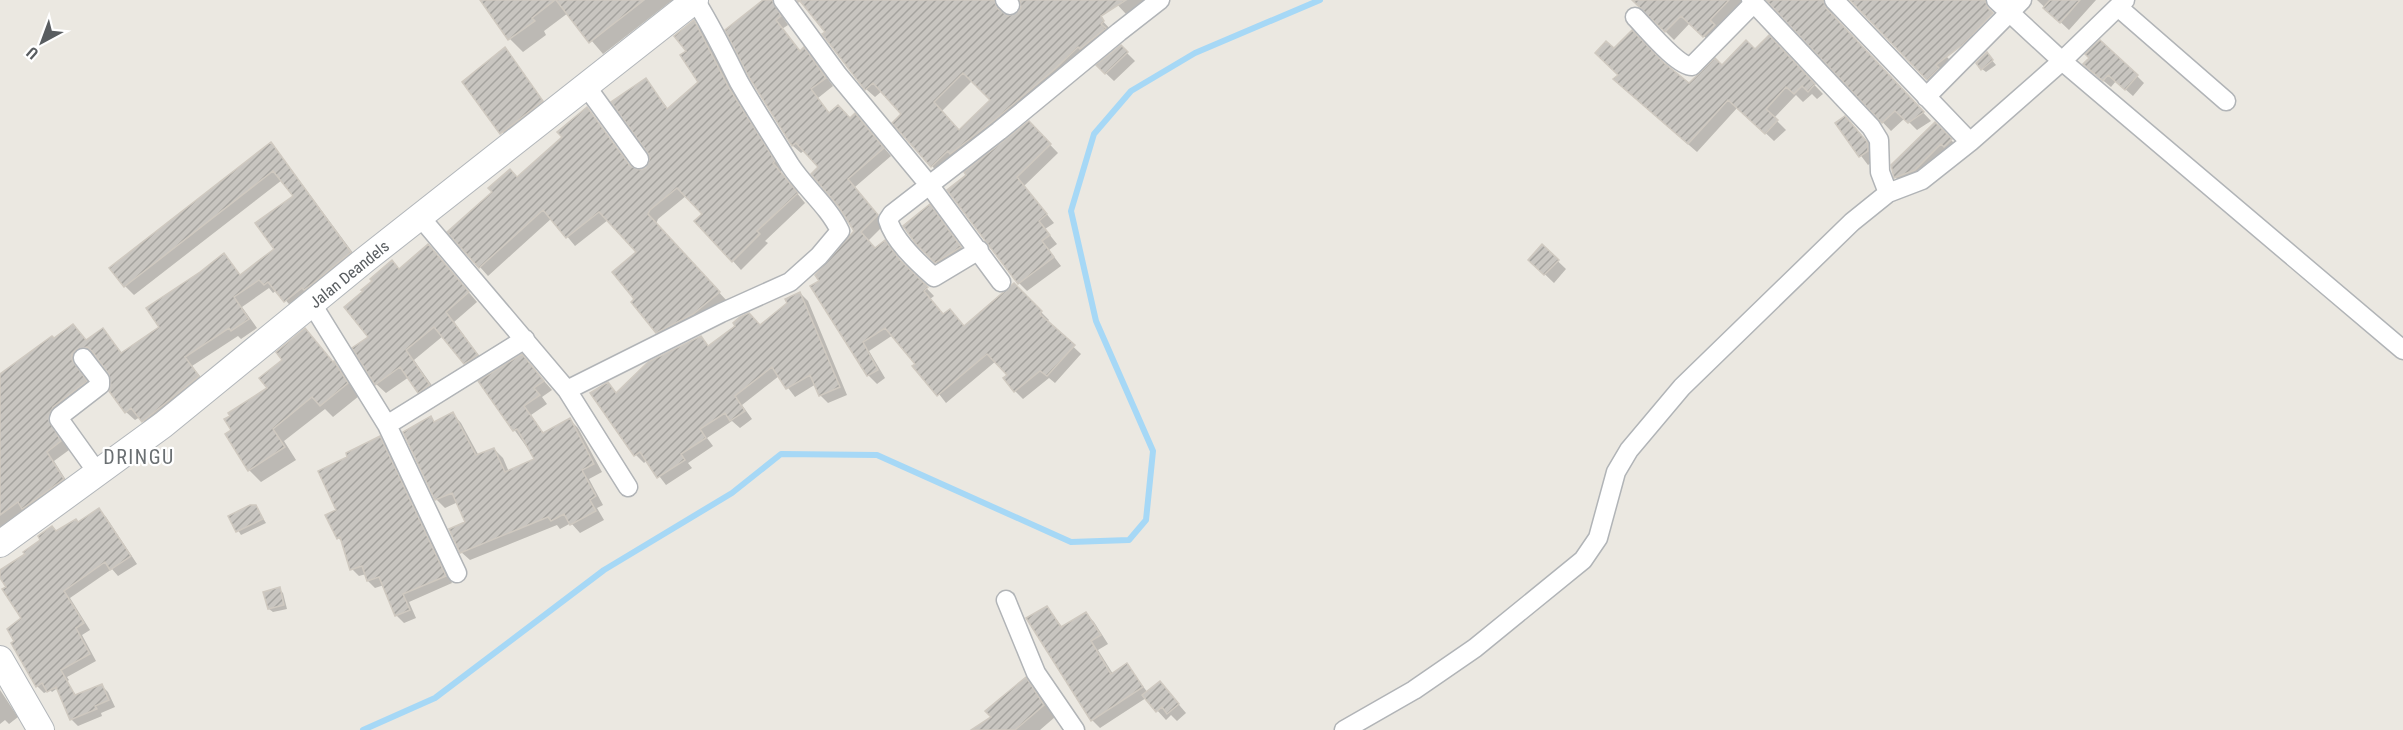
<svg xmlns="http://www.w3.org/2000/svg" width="2403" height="730" font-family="'Roboto Condensed',sans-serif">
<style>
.shadow{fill:#0003;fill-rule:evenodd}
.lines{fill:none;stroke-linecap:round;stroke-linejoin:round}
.stream{stroke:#a6d8f6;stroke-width:6}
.building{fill:url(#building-hatch);stroke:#cfc9c0;stroke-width:1.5;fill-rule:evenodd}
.street-casing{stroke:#b1b4b7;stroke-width:21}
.secondary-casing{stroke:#b2b6ba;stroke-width:28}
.street{stroke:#fff;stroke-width:18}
.secondary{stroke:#fff;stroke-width:26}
.labels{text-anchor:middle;stroke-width:4.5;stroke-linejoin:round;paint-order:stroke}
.street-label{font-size:16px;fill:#595d60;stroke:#fff}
.quarter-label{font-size:20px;letter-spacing:1.5px;fill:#6a6f72;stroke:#fff}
</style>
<defs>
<pattern id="building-hatch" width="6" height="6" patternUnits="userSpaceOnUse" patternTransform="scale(1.5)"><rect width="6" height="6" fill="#c8c5c0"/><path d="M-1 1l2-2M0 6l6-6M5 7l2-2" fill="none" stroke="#a5a39f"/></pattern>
</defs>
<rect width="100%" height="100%" fill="#ebe8e1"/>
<path class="shadow" d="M482,0H692L682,14L670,2L603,54L568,13L544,31L546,35L523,52L510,39Z
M765,0L780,2L779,11L788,25L782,29L801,52L804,49L812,57L833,86L818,98L830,114L863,123L891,156L855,187L885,224L868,241L876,250L885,242L907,268L934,296L930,299L944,315L965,327L1014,285L1049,320L1047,322L1081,354L1055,383L1049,378L1023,399L1015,391L1010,376L996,361L946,403L893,335L869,351L885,378L877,384L869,376L813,287L821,282L856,231L820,167L805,150L801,153L793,146L750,76Z
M799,0H1006L1002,7L1004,15L1007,18L1019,15L1023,3L1021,0H1083L1112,31L940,175L894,123L903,114L882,91L875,97L866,89L827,32ZM973,80L992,100L959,132L941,112Z
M1113,0H1150L1126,14Z
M1634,0H1745L1712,44L1690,23L1674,40Z
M1767,0H1835L1831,6L1834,18L1931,121L1917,130L1905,118L1891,131Z
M1852,0H1978L1936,46L1955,65L1936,88Z
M2037,0H2096L2069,30Z
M694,22L702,30L737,98L782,171L780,172L805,203L765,241L768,243L741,270L697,221L704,214L686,196L658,219L656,224L727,301L665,341L657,332L636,300L638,252L608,220L575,246L552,218L488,276L480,267L518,179L564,138L587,109L633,169L640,172L647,169L652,159L646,80L669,110L700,82L688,51Z
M1971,33L1980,43L1971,52L1962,42Z
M1769,37L1823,94L1817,99L1812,94L1803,102L1796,95L1774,118L1786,130L1774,141L1738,107L1697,152L1624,88L1614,50L1663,64L1689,85L1755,51Z
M1121,47L1135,61L1114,81L1098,66Z
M504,49L550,110L510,141L464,82Z
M1990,58L1996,65L1986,72L1982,69Z
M2093,72L2137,76L2144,83L2133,96L2116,81L2111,87Z
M1845,118L1870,144L1876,159L1868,165L1837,124Z
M1029,123L1058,153L1024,186L1054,223L1045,229L1057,244L1049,250L1061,266L1027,291L1019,283L968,175Z
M1935,124L1958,147L1903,185L1896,178L1893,166Z
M271,144L279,153L359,261L294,310L277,290L273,293L269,288L242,307L257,328L241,339L238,336L192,366L207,385L151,430L140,417L135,420L126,412L111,373L97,356L85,357L81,363L80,370L94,390L56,429L69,450L54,461L71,488L0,530V376L73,326L87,341L103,330L123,354L161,327L201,273L224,255L241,276L276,250L295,196L282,180L134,295L125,286Z
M937,214L968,256L944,270L917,243Z
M1542,246L1566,269L1554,283L1530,260Z
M437,255L477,302L454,322L486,365L474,372L443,336L414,360L438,394L428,401L409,377L386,393L376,384L370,337L400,271Z
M800,293L808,301L847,395L828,403L820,395L816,384L795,397L779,376L742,405L752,419L740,428L732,421L707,438L713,446L688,463L692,468L666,485L647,460L644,463L636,455L608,384L618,394L701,338L710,347L760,326Z
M530,365L552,390L542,397L547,404L531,415L544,434L570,420L578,428L602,472L589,479L603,505L597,508L604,520L580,533L571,523L560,529L557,525L470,560L461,552L467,523L458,502L445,508L436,499L431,418L436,423L453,414L461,423L479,456L494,449L503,458L509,472L536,460L480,382Z
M338,367L346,375L359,396L333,417L325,409L284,441L296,460L261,482L249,470L227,434Z
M380,438L387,445L452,583L409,602L416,618L404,623L396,615L384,585L375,588L368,581L366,574L359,576L352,569L344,543L338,538V511L349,458Z
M256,507L266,523L241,535L230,517Z
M99,510L106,517L137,564L118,576L112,569L70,598L90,630L82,635L96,661L67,677L69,680L52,692L50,690L44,693L37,686L16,641L23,618L0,572L57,533L78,523Z
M279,589L283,593L287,609L273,612L269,609Z
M1047,607L1063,628L1086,614L1094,622L1108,644L1098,650L1113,674L1127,665L1148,693L1168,692L1186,713L1177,721L1171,715L1166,720L1146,698L1100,728L1092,720L1029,619Z
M1025,679L1037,690L1055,717L1040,730H974L993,718Z
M101,685L108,692L115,707L101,713L102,716L78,726L71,719L70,688L77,696Z
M0,690L18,717L9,724L5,720L0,724Z"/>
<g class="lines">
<path class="stream" d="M363,730L435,698L604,570L732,493L781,454L877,455L1071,542L1129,540L1146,520L1153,451L1096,321L1071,211L1094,134L1131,91L1195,53L1320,0"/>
</g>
<path class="building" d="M480,0H555L532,18L535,21L508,40Z
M556,0H644L589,43Z
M763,0H772L781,16L776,20L800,51L804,47L826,78L811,89L829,113L838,105L850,118L855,113L884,148L848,179L878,215L861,232L875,248L885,240L899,259L928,287L924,291L943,314L950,309L964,326L1014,283L1042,311L1040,314L1075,345L1047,376L1040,371L1014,392L1003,378L1007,375L987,354L937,396L912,366L915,364L885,328L863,342L878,370L867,376L810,286L819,281L815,275L854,231L839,207L811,174L818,167L796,143L792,146L749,77L725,30Z
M797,0H994L997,8L1008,16L1018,12L1021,7L1020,0H1126L1101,16L1104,21L1101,24L1106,28L1080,49L1078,47L1055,69L992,122L950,154L948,151L931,167L892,123L901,114L873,83L865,90L822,34L825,32L800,1L798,2ZM963,73L990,100L959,130L934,102Z
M1632,0H1729L1710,20L1715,25L1703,37L1681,16L1665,32Z
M1766,0H1823L1826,8L1924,112L1908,123L1895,111L1882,123Z
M1850,0H1985L1988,8L1993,13L1962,45L1936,65L1939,68L1927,80Z
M2050,0H2080L2060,23L2043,8Z
M694,20L729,88L775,161L773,163L798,193L757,231L760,234L732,262L694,221L702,214L677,188L650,210L648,214L720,292L693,314L656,333L631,302L634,299L612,272L636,252L599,212L566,238L543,210L479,268L447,232L492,192L488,188L510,169L517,177L562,137L557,132L587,107L630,166L640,170L646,168L650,158L648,153L611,102L646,78L667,109L698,82L680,55L686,51L674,36Z
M1632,30L1663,62L1689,83L1715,58L1722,65L1746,40L1755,49L1769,35L1815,84L1808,92L1802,86L1794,94L1786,87L1766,109L1778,120L1765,134L1728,100L1688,144L1613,79L1618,75L1595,53L1606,41L1614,48Z
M2100,40L2138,75L2125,90L2108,75L2103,81L2083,64L2089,58L2085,54Z
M1121,45L1128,52L1105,74L1096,65Z
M505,47L543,101L500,134L462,82Z
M1987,52L1993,60L1981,70L1976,63Z
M1845,116L1868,143V151L1859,157L1835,123Z
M1029,121L1051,144L1017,177L1047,214L1039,221L1050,235L1042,241L1054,257L1018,284L947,190L966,175L964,172Z
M1935,122L1952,139L1944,147L1941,144L1915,170L1894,178L1891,165Z
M271,142L351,252L312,284L304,290L302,288L284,302L268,282L264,285L259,280L234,297L249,319L231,331L229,328L185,357L199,376L142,422L131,408L125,413L109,391L111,385L109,374L92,351L87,347L77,349L72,354V360L87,381L53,407L48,419L61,441L47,452L64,479L22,509L18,502L0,515V374L52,336L54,338L73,324L86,340L103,328L121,353L159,327L146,308L200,272L224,253L240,275L274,249L255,223L293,196L273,171L124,287L109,268Z
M930,204L961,247L935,263L916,244L903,226Z
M428,244L469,292L446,312L478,355L464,364L434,327L406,350L430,385L418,393L400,367L375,385L352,348L368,337L344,307L363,291L361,290L372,281L370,279L392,260L399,269Z
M1542,244L1559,260L1544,275L1528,260Z
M800,292L840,387L819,396L810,375L786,389L772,367L735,396L745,411L730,421L725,413L700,429L706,438L681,454L685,460L657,478L640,452L634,456L590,393L608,382L616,393L648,362L701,336L708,346L735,326L733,323L740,317L749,313L760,325L787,303L785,299Z
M305,328L333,362L334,361L348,383L320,406L312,397L273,429L285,447L248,471L225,434L231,430L224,419L230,416L228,413L267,388L259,378L282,360L276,352Z
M522,354L544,381L534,388L540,395L524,406L543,433L570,418L594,464L582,470L596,496L590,500L596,511L570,525L564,514L551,521L548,517L460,553L449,529L465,522L452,493L435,500L403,432L431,416L434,422L453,412L476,455L494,448L505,472L534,459L517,429L513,431L478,381Z
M380,436L446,576L403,594L410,610L395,616L379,577L367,581L362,566L350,570L340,537L337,539L325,515L336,510L318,471L347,457L346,453Z
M250,505H256L263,519L236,532L228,516Z
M99,508L131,556L110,570L105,562L64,591L84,623L76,628L90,654L61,670L75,695L102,684L109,700L95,706L97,709L70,720L56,687L47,692L42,683L36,687L11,643L14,641L7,629L21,618L2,589L6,587L0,578V570L25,554L23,552L40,540L38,536L52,526L56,531L76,519L78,522Z
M280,587L284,605L268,609L263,592Z
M1047,606L1061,627L1086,612L1101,635L1091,641L1111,674L1127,663L1143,687L1091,721L1026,618Z
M1026,677L1044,705L1015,730H971L991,717L985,711Z
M1160,681L1179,704L1167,714L1162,707L1156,712L1142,695Z"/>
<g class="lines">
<defs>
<path id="street" d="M783,0L838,75L930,186L1001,282
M1005,0L1010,5
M1751,0L1871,127L1879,140L1880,172L1888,193
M1834,0L1970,142
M1996,0L2062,61L2403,350
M2118,7L2226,101
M1635,17C1646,28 1678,67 1692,66L1754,3
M586,86L639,159
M1926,97L2022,0
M421,218L567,390L628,487
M979,250L934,277C918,263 894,241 888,220L892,214L999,131L1119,32L1160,0
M312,304L387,425L457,573
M83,358L100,380V385L60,416L59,419L97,472
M567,390L721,313L790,282L819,256L840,231C829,207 805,188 790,165C773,137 755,110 739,82C725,54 712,27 695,0
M387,425L525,339
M1006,600L1036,673L1075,730
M1344,730L1414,690L1475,648L1583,560L1598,538L1616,472L1629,450L1682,387L1852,222L1888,193L1922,180L1970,142L2062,61L2125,0"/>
<path id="secondary" d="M0,544L163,425L366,259L695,0
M0,659L41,730"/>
</defs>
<use href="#street" class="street-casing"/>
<use href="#secondary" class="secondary-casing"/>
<use href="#street" class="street"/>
<use href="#secondary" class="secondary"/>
</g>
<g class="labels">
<g class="street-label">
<text transform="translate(349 274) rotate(-39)" y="6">Jalan Deandels</text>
</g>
<g class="quarter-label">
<text x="139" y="464">DRINGU</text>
</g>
</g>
<g transform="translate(42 42) rotate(221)" stroke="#ffffff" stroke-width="4.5" paint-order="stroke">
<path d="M0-4.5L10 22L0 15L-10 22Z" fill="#595d60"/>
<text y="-9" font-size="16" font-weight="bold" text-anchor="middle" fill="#595d60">U</text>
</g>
</svg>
